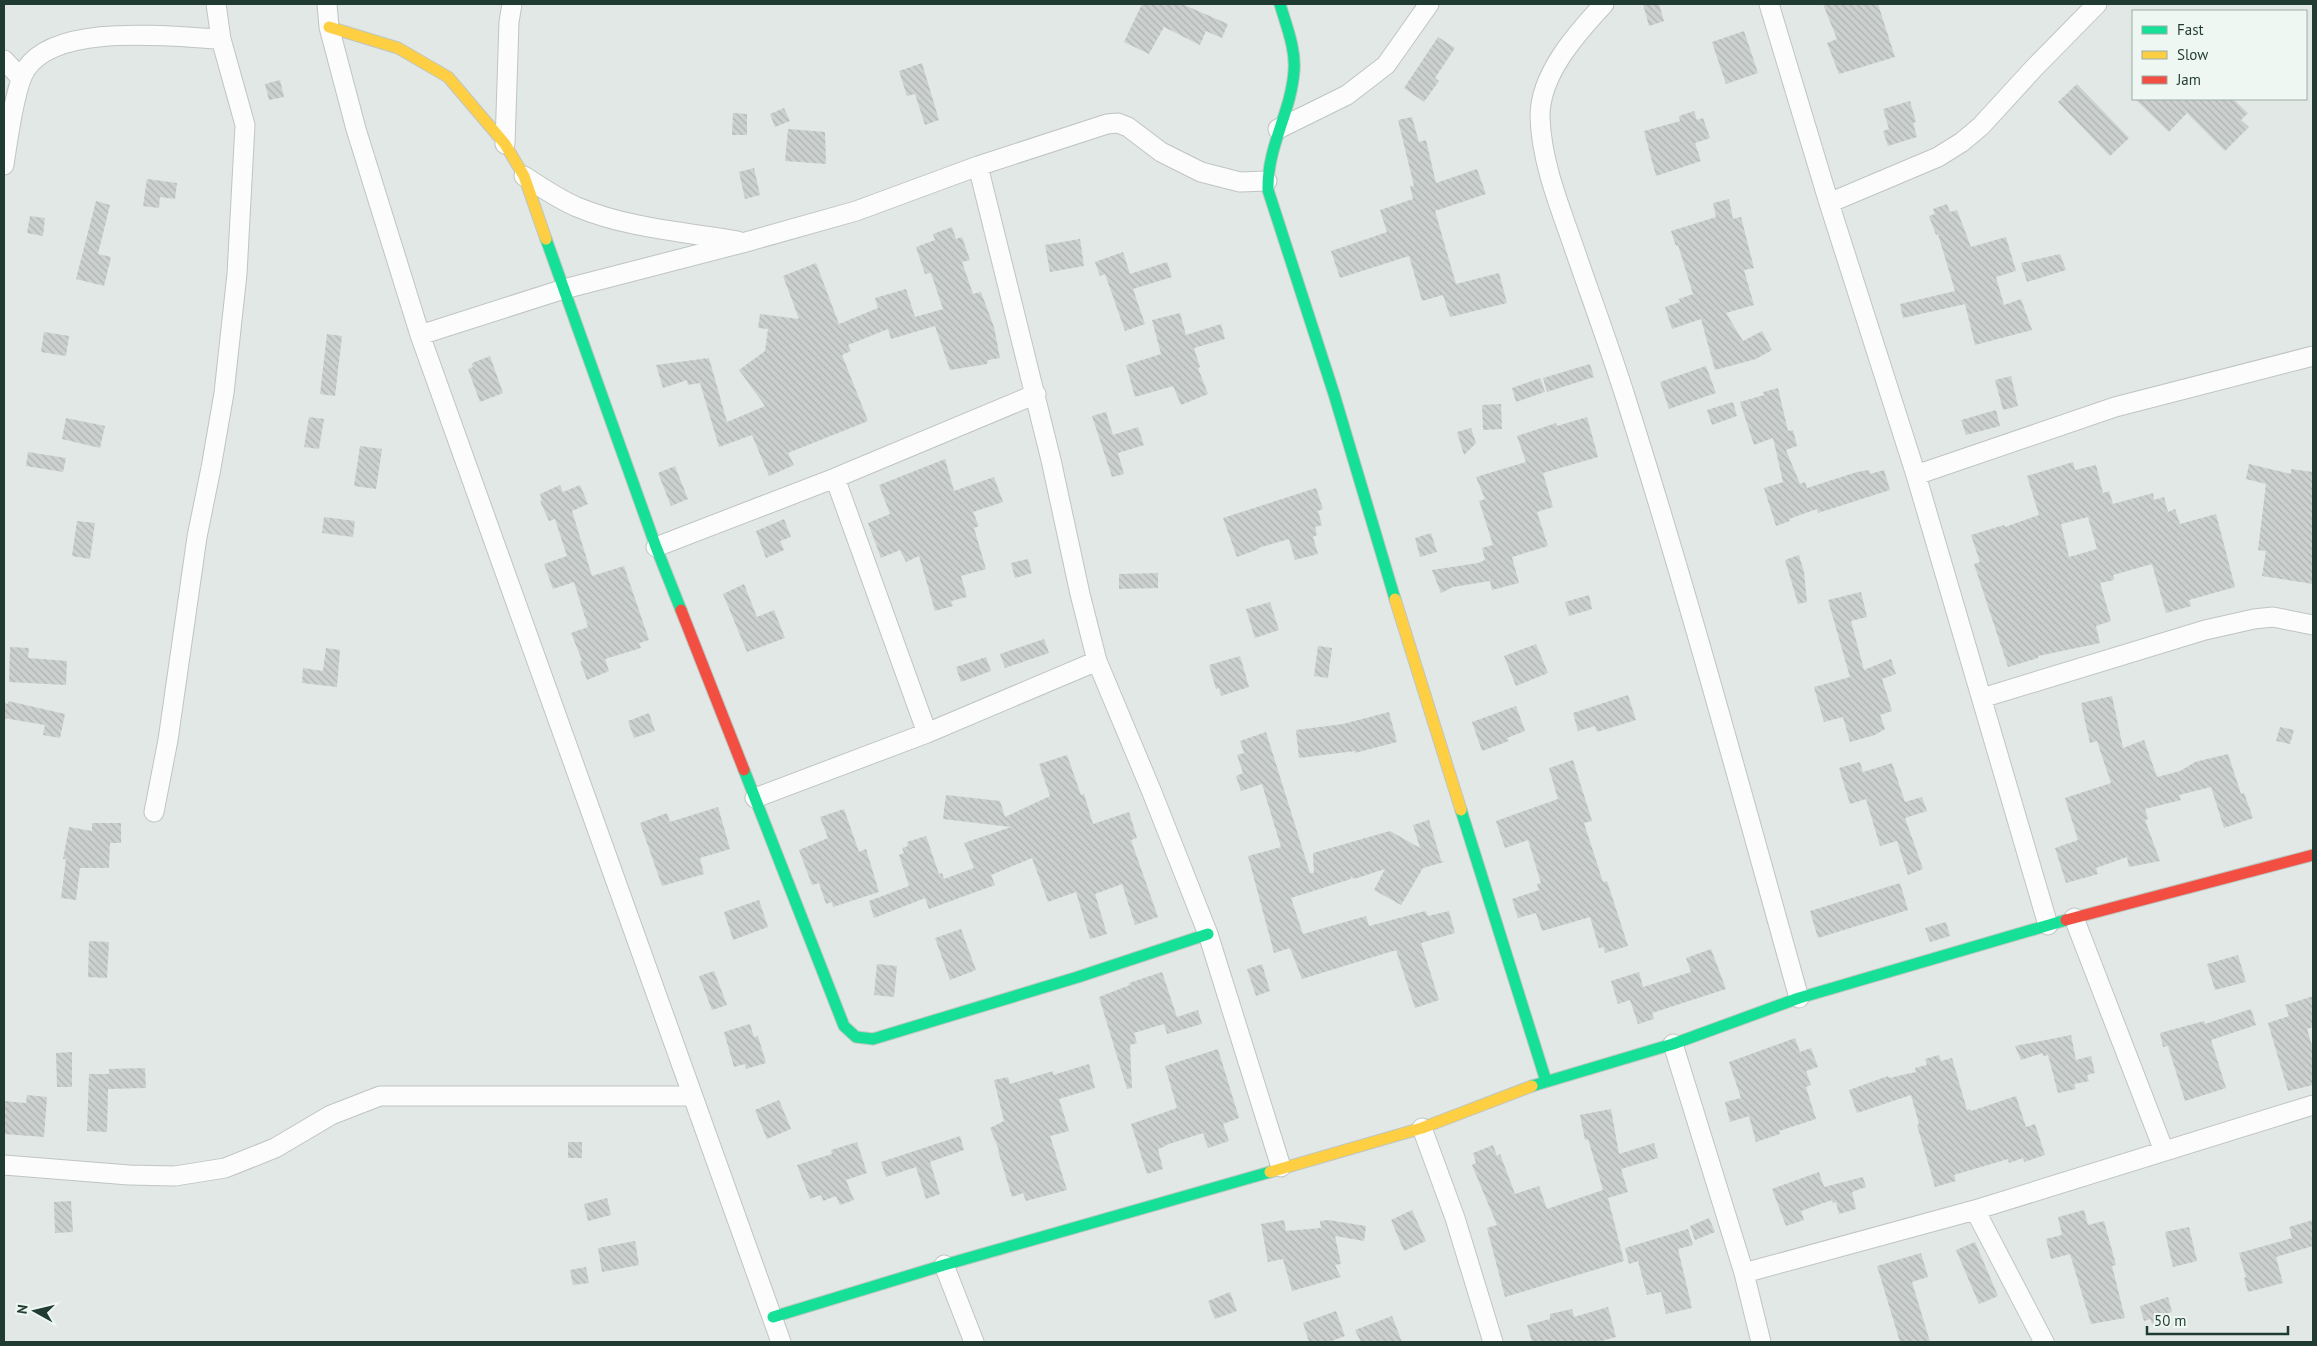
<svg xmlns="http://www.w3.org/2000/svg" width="2317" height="1346" font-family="'PT Sans',sans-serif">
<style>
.building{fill:url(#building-back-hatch);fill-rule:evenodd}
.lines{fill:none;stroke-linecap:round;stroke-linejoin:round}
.street-casing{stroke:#bfc5c2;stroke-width:21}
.fast-casing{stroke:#bdc6c2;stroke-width:13}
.slow-casing{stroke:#bdc6c2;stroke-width:13}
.jam-casing{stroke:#bdc6c2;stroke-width:13}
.street{stroke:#fbfcfb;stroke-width:19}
.fast{stroke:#16e098;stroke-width:11}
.slow{stroke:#ffcf43;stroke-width:11}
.jam{stroke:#f24e42;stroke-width:11}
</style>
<defs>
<pattern id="building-back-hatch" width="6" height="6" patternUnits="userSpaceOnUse" patternTransform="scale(1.25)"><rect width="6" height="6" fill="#ccd1cf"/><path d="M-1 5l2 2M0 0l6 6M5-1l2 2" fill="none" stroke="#afb4b2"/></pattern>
</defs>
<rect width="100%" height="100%" fill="#e2e8e5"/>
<path class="building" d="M1142,4H1182L1228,24L1222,38L1206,31L1200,45L1164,27L1149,54L1124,42Z
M1643,4H1659L1664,21L1649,26Z
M1823,4H1878L1895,57L1839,74L1827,43L1837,39Z
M1744,31L1758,73L1726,84L1712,42Z
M1438,37L1455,48L1435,78L1439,81L1424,102L1404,88Z
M922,63L939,120L925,125L915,94L907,96L899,71Z
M280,80L284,97L269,100L265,84Z
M2077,84L2129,138L2110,156L2058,102Z
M2135,99H2233L2248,113L2241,120L2249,127L2225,151L2187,113L2169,132Z
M1910,101L1916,122L1913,123L1917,137L1888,146L1883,131L1889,129L1883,109Z
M784,108L790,121L775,127L770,114Z
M1694,111L1697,120L1703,118L1710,138L1695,143L1701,161L1656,176L1644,131L1680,121L1679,116Z
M733,113L747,114V135H732Z
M1412,117L1419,142L1426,140L1436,183L1477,169L1486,194L1435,211L1456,284L1499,273L1507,303L1450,317L1443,295L1422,301L1409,256L1340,278L1331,251L1387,232L1380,210L1413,199L1410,186H1414L1398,120Z
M788,129L825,132L826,164L785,161Z
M754,168L760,195L745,199L739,172Z
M147,179L177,183L175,199L160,197L159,208L143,206Z
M1729,199L1733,219L1741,217L1754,268L1744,270L1754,305L1726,313L1743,341L1762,331L1772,350L1756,359L1715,370L1701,319L1672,329L1665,307L1680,302L1679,299L1693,294L1678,245L1676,246L1671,231L1716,217L1713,203Z
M96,201L110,205L98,254L111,257L104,286L76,279Z
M1947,204L1950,212L1957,210L1971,247L2006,237L2016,271L1996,277L2004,305L2021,299L2032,330L1975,345L1965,304L1903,318L1900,304L1955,291L1938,234L1936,235L1929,216L1935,214L1933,209Z
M30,216L45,218L43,236L27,233Z
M952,227L956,239L962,237L970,260L962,262L973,294L981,292L994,327L1000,358L988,360L987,364L950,370L935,326L891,339L888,329L848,345L851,351L842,355L868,421L788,453L794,465L769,476L752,435L719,447L700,383L688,385L687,380L663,388L656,365L709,358L727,422L765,406L739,370L765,351L768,329L758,328L760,314L799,319L783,276L816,263L839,324L878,308L875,298L906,289L915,317L943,309L931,273L925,274L916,247L935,240L933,234Z
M1080,239L1084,266L1050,272L1045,245Z
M1123,252L1130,274L1167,262L1172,277L1133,289L1145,324L1125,331L1105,274L1100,276L1095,262Z
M2060,254L2066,270L2027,282L2021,263Z
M1180,313L1186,335L1221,324L1225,339L1194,348L1200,367L1198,368L1208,394L1181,405L1173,386L1135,397L1126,365L1161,354L1152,320Z
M44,332L69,336L66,356L41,352Z
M327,334L342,336L335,396L320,394Z
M490,356L503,393L480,402L468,369L473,367L472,363Z
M1590,364L1594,377L1547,392L1543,378Z
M1706,366L1716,393L1669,409L1660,382Z
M2011,376L2018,406L2003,410L1995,380Z
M1540,378L1545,392L1516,402L1512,388Z
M1778,388L1788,431L1793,430L1797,446L1786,450L1800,484L1805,482L1807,488L1857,472L1869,470L1870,474L1884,470L1890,490L1818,513L1817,509L1789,519L1790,521L1776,526L1764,488L1783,482L1773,438L1754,445L1740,402L1764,395L1763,392Z
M1733,402L1737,416L1712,425L1707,410Z
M1501,404L1502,429L1483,430L1482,405Z
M1996,410L2000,426L1966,435L1961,420Z
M1106,412L1113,435L1138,427L1144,445L1118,453L1124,474L1112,477L1092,416Z
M309,417L324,419L319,449L304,447Z
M1587,417L1598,457L1543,473L1553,507L1537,512L1548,546L1512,557L1519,583L1492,590L1490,581L1453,587L1441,593L1432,570L1478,563L1485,560L1482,548L1493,545L1479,501L1485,499L1476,477L1526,462L1517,436L1556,423L1557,426Z
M66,418L105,426L100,448L62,439Z
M1471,428L1476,443L1464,455L1457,432Z
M360,446L382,449L376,489L354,486Z
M28,452L66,458L63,472L26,466Z
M945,459L954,491L994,477L1003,502L973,512L979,526L974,528L986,569L961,576L967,597L951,601L953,606L935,611L919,556L906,562L900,550L881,558L868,523L890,514L879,485Z
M2073,462L2075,470L2096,465L2103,493L2109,491L2113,504L2153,493L2154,500L2164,497L2168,512L2175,509L2180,524L2216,514L2235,587L2189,600L2191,606L2166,613L2152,564L2113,575L2114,580L2100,583L2111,621L2096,626L2100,643L2038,656V658L2008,667L1974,564L1980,562L1971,535L2004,525L2005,527L2039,515L2027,476ZM2088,517L2097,549L2069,557L2061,524Z
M2249,464L2291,474V469L2313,472V584L2262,576L2266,551L2258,550L2266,484L2246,479Z
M675,466L688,499L671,506L658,473Z
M560,485L563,492L580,485L588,504L572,511L592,576L624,566L649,640L639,643L641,648L605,659L609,671L587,680L580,661L582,660L571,633L588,627L574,582L553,589L544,564L567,556L555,519L549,521L540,501L542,500L540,494Z
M1316,488L1323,509L1318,511L1322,525L1315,527L1317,535L1313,537L1318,554L1295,560L1289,539L1258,548L1259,549L1237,557L1223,518Z
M324,517L355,521L353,537L322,533Z
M784,519L791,537L780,541L784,550L766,558L756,531Z
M77,521L95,523L90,559L72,556Z
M1431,533L1437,552L1420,557L1415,538Z
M1799,555L1804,572L1807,602L1798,604L1785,560Z
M1028,559L1032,573L1015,578L1011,563Z
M1158,573V588L1119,589V574Z
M744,584L757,617L774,610L785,638L747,652L723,594Z
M1861,592L1867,617L1851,621L1864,670L1891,659L1896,674L1882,679L1892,711L1880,715L1885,729L1875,735L1850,742L1843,717L1824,722L1814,687L1850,677L1828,600Z
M1589,595L1592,609L1569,616L1565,602Z
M1270,602L1279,630L1255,638L1246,609Z
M1044,639L1049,653L1005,668L1000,654Z
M1536,644L1548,673L1516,686L1504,656Z
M1318,646L1332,648L1328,678L1314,676Z
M10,647L29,648L28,658L67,661L66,685L9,682Z
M326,648L340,650L337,687L302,683L303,668L323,671Z
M1240,656L1249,687L1221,696L1219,688L1216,689L1209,665Z
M986,657L991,671L961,682L956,667Z
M1628,695L1636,720L1597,732L1595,726L1578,731L1573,713Z
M2112,696L2123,748L2144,740L2157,777L2180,771L2195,762L2228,754L2241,794L2244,793L2253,818L2224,828L2211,787L2179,795L2181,800L2145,809L2148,819L2145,820L2160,861L2129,867L2127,857L2096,868L2098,874L2066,883L2055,848L2078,840L2065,798L2111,783L2097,741L2090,743L2081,703Z
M8,701L65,714L60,738L43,735L45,725L4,718V703L8,704Z
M1516,706L1525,731L1507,738L1509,741L1482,751L1472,722Z
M1389,712L1397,742L1355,753V751L1299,758L1296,730L1343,724Z
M649,713L655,731L634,738L628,721Z
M2280,727L2294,730L2290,744L2276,741Z
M1266,732L1310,873H1314L1313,853L1390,831L1420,848L1413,825L1429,820L1441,860L1444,862L1423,868L1401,905L1374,890L1385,869L1354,879L1350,876L1351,879L1291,898L1303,934L1366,916L1369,926L1425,911L1428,916L1449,911L1455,933L1421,943L1439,1000L1415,1008L1396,950L1302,979L1290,948L1274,953L1248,856L1281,847L1262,784L1241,791L1236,776L1243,773L1237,755L1244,753L1240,741Z
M1067,755L1081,795L1084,794L1093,824L1129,812L1137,838L1131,840L1158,917L1135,925L1122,884L1095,894L1107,934L1090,939L1076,892L1048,902L1032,858L991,875L995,885L929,909L925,898L874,918L869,901L909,886L899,855L904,853L902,848L908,846L907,842L926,836L939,874L942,873L944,879L974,868L964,843L1011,827L943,819L946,795L1000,801L1005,817L1050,796L1039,764Z
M1573,760L1592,821L1584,823L1603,882L1607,881L1628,946L1605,953L1604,947L1599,948L1590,917L1542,931L1536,913L1518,918L1512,899L1539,890L1537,884L1541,883L1528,840L1505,848L1496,821L1558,799L1549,768Z
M1860,762L1863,772L1892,763L1905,802L1922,797L1927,811L1905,818L1923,869L1908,875L1897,841L1880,846L1866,799L1850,804L1839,768Z
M718,807L730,849L700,858L704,874L662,886L640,823L667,813L670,822Z
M844,809L859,852L866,849L879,892L833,907L832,902L826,904L819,883L812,885L799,850L828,838L820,817Z
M92,823H121V843H110L109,868H80L76,900L61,898L66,859H63L69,827L92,831Z
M1900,883L1908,910L1818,938L1810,911Z
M759,900L768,927L733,940L724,912Z
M1946,922L1950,936L1930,942L1925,928Z
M961,929L976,970L950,980L935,938Z
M89,941L109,942L107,978L88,977Z
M1711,949L1726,989L1652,1013L1654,1019L1638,1024L1630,1000L1618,1004L1611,981L1639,972L1643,987L1691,972L1686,958Z
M2238,955L2246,982L2215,990L2207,964Z
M877,964L897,966L894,997L874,995Z
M1262,964L1270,991L1256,996L1247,969Z
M714,971L727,1005L712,1010L699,976Z
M1162,972L1177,1017L1198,1010L1202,1024L1167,1034L1164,1024L1134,1033L1137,1043L1130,1045L1132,1088L1127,1089L1099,997L1130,985L1129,983Z
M2313,996V1027L2307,1029L2313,1049V1085L2288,1091L2268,1023L2289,1016L2285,1005Z
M2251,1009L2256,1025L2211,1040L2226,1088L2185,1101L2168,1046L2163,1047L2160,1033L2204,1021L2205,1024Z
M750,1024L754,1037L758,1036L766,1063L746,1069L745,1064L734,1067L724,1032Z
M2071,1035L2076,1060L2091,1056L2095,1073L2087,1075L2089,1081L2074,1084L2076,1089L2058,1093L2048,1055L2043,1056V1053L2021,1060L2015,1046Z
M1795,1038L1800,1052L1811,1048L1818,1067L1806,1071L1811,1085L1806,1087L1816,1119L1779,1131L1780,1134L1756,1142L1749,1116L1730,1122L1725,1102L1741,1098L1729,1062Z
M1218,1049L1239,1118L1223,1124L1229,1141L1208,1148L1203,1133L1166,1145V1146L1158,1149L1163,1169L1147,1174L1131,1124L1177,1108L1165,1066Z
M72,1052V1087H57L56,1053Z
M1939,1055L1941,1061L1952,1058L1967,1110L1970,1109L1971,1111L2016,1096L2026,1127L2035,1124L2045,1155L2024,1162L2023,1158L2009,1163L2008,1159L1954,1175L1956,1181L1935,1187L1917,1125L1919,1124L1911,1095L1857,1113L1849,1090L1888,1076L1889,1078L1916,1072L1915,1068L1927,1065L1925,1059Z
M1089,1064L1095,1088L1059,1099L1069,1131L1050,1136L1067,1190L1026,1201L1023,1193L1012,1197L998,1151L999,1150L990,1128L1004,1121L994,1080L1008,1077L1010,1084L1053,1071V1075Z
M145,1068L146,1088L108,1089L107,1132L87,1131L89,1074H109V1069Z
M27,1095L47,1097L44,1137L4,1134V1101L26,1103Z
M779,1100L791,1129L767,1139L755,1110Z
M1611,1109L1619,1154L1654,1143L1658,1158L1621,1169L1628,1192L1608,1198L1624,1261L1505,1297L1487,1228L1497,1225L1472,1165L1476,1163L1473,1153L1493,1145L1497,1156L1500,1154L1515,1194L1539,1186L1547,1209L1603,1190L1588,1139L1585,1140L1580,1115Z
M960,1136L964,1150L930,1162L940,1194L926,1199L916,1167L886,1177L881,1162Z
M568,1142H582V1158H568Z
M857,1142L867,1173L846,1180L854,1200L840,1205L836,1196L823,1201L821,1195L810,1199L797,1165L832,1154L831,1150Z
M1819,1172L1824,1187L1863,1177L1866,1187L1852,1192L1856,1209L1839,1214L1836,1202L1833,1203L1832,1200L1801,1211L1804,1220L1786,1226L1772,1189Z
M607,1198L611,1215L588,1221L584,1204Z
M71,1201L73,1232L55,1233L54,1202Z
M1412,1210L1426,1241L1404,1251L1391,1220Z
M2084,1210L2088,1225L2104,1221L2116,1265L2112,1266L2125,1318L2091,1324L2070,1254L2051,1259L2046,1239L2062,1235L2058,1217Z
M1709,1218L1715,1232L1695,1240L1690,1226Z
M1284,1220L1286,1231L1321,1228L1320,1221L1328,1220L1366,1226L1364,1241L1335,1236L1341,1264L1335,1265L1341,1277L1292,1291L1283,1259L1268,1262L1261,1224Z
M2313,1220V1246L2276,1257L2283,1283L2248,1292L2244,1278L2246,1277L2239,1253L2292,1238L2289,1227Z
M2189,1227L2197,1261L2173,1267L2165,1232Z
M1688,1229L1693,1245L1678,1249L1692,1308L1666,1314L1661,1292L1647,1295L1638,1261L1629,1264L1625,1248Z
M635,1241L639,1265L602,1272L598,1248Z
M1975,1242L1998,1296L1979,1304L1956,1250Z
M1921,1253L1928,1277L1912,1282L1930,1342H1900L1877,1266Z
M586,1267L589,1283L573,1285L570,1270Z
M1230,1292L1237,1311L1215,1319L1208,1301Z
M2168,1297L2172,1312L2165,1314L2167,1319L2152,1324L2150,1319L2144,1321L2140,1306Z
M1608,1307L1616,1337L1598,1342H1532L1527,1325L1550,1319V1314L1572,1309L1574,1317Z
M1336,1311L1345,1336L1329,1342H1309L1303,1323Z
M1392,1316L1402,1342H1361L1355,1330Z"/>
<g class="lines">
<defs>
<path id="street" d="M327,4L329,27L356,129L420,335L781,1342
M1604,4C1577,33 1540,74 1540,116C1541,158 1557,200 1571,239C1589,292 1609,345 1626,399C1689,597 1743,798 1799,998
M1769,4L1829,203L1916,475L2048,925
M4,60L21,78
M1278,129L1347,95L1386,65L1429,4
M505,144L509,22L512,4
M4,165C7,144 15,85 26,69C57,22 171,37 221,39
M978,166L1051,460L1080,594L1097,661L1151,790L1208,934L1281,1167
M524,176C541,187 558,199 577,207C627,228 685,232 738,241
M1829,203L1938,157L1962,142L1981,126L2035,67L2097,4
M420,335L564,289L746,242L856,211L978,166L1107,124L1118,123L1128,127L1161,152L1201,172L1240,182L1267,181
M1916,475L2115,407L2313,356
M835,478L927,733
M656,547L835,478L1036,394
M1982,698L2205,630L2254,619L2273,617L2313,625
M755,798L927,733L1097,661
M154,812L168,740L197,537L211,468L224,393L237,274L245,125L221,39L216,4
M2074,918L2164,1151
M1673,1044L1744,1273L1761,1342
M1422,1128L1455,1218L1493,1342
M4,1165L129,1175L175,1176L225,1168L275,1148L331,1115L380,1096H693
M1975,1210L2044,1342
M944,1265L974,1342
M1744,1273L1975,1210L2313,1105"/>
<path id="fast" d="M1280,4C1286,25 1296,49 1294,71C1291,113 1267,146 1268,190L1334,394L1395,599
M546,239L656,547L681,610
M744,770L844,1026L856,1037L873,1039L1078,977L1208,934
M1461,810L1546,1081
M1532,1086L1673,1044L1799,998L2066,920
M773,1317L944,1265L1270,1172"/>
<path id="slow" d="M329,27L398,48L448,77L505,144L524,176L546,239
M1395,599L1461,810
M1270,1172L1422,1128L1532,1086"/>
<path id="jam" d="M681,610L744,770
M2066,920L2313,855"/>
</defs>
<use href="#street" class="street-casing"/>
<use href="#fast" class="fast-casing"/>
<use href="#slow" class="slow-casing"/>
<use href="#jam" class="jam-casing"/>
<use href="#street" class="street"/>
<use href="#fast" class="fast"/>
<use href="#slow" class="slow"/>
<use href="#jam" class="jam"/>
</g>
<rect width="2317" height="1346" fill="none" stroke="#1f3b32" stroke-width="10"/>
<rect x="2132" y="10" width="175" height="90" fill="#eff7f3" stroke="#9caca6"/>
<rect x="2142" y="26" width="25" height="8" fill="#16e098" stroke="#9caca6"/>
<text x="2177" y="35" font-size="15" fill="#1f3b32">Fast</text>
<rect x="2142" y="51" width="25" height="8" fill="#ffcf43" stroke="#9caca6"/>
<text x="2177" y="60" font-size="15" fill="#1f3b32">Slow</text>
<rect x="2142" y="76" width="25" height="8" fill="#f24e42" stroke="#9caca6"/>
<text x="2177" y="85" font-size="15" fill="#1f3b32">Jam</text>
<g transform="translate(35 1311) rotate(278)" stroke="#eff7f3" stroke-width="4" paint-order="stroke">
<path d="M0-4L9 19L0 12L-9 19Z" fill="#1f3b32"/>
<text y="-8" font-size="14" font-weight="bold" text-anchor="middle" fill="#1f3b32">N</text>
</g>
<path d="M2147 1326v8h141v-8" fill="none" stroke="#1f3b32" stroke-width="2.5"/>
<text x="2154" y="1326" font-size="15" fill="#1f3b32" stroke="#eff7f3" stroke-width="4" paint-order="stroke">50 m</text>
</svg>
